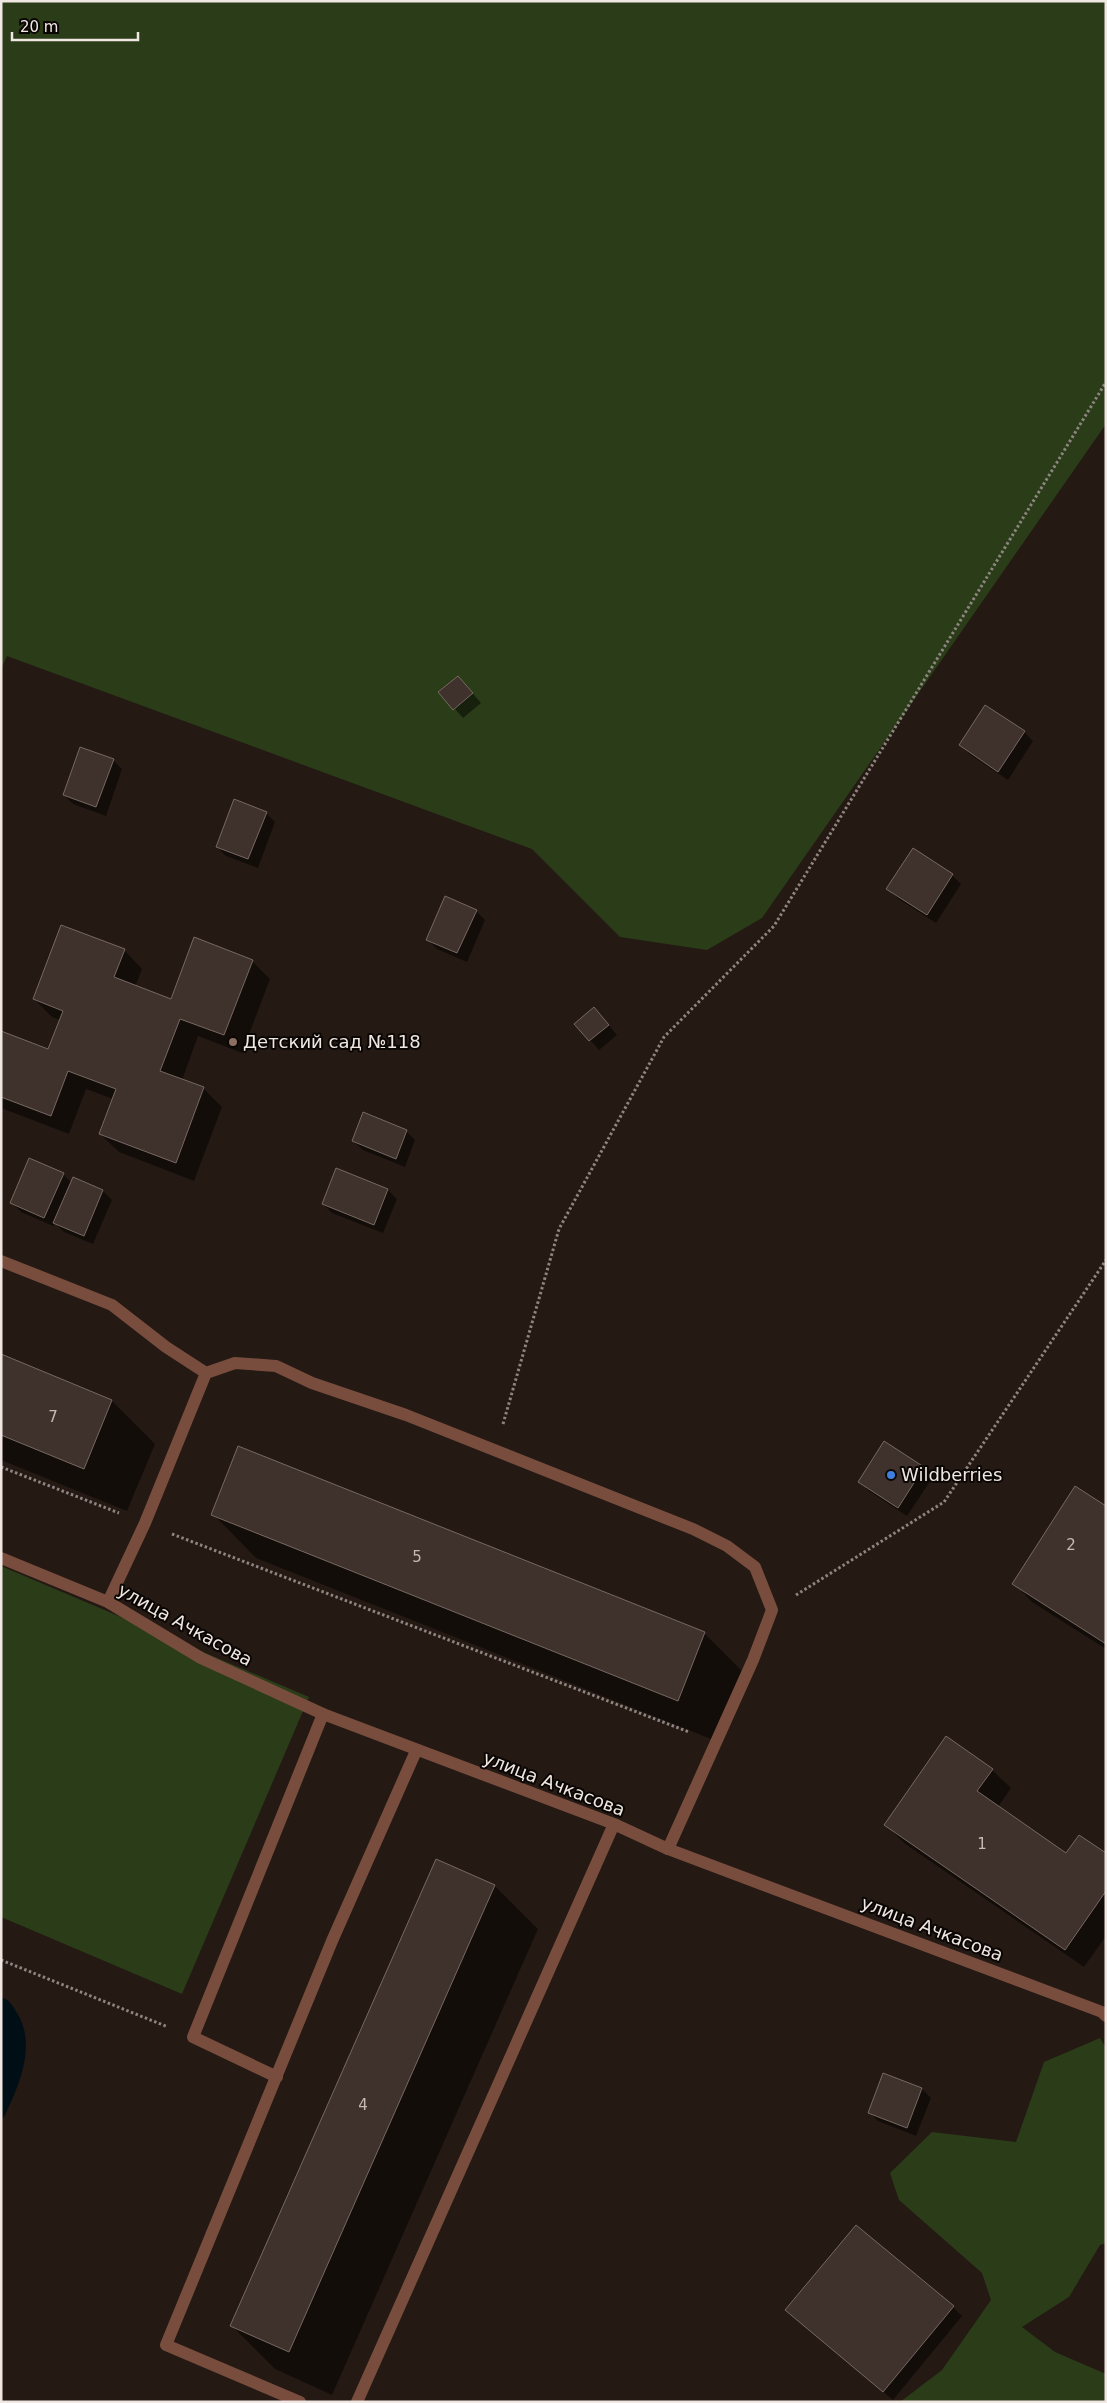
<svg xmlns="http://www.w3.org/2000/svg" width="1107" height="2403" font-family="'DejaVu Sans',sans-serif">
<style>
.green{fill:#2a3d18}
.water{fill:#000e15}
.shadow{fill:#0007}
.building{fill:#3f322c;stroke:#776961}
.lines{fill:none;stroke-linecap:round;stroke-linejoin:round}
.path{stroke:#8f8580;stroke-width:3;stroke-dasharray:2.5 2.5;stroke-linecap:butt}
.lane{stroke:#794d3e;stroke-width:12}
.street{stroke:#794d3e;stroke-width:12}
.education-dot{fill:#8d6e63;stroke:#0a0604;stroke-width:2}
.shop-dot{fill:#3f7fe0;stroke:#0a0604;stroke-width:2}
.labels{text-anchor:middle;stroke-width:4;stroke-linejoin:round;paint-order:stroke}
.number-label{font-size:15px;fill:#c4bab5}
.poi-label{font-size:18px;fill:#f0e7e3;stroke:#0a0604;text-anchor:start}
.street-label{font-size:18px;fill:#f0e7e3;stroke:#0a0604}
</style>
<rect width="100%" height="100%" fill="#241913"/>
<path class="green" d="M1,1H1106V424L762,918L707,950L620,937L532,849L7,656L1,669Z
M1,1566L309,1697L182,1994L1,1917Z
M1100,2038L1106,2048V2243L1100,2245L1069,2297L1022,2327L1055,2352L1106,2374V2402H900L942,2370L991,2300L982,2273L899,2200L890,2173L932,2132L1016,2142L1044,2062Z"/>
<path class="water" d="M1,1997C10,2000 12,2005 17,2013C37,2045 19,2086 4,2117L1,2118Z"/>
<path class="shadow" d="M467,687L481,703L463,718L440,692Z
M1024,732L1033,741L1008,780L969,754L960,745Z
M113,760L122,769L106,816L73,804L64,795Z
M266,813L275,822L258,868L226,856L217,847Z
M952,875L961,884L936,923L897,898L888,889Z
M476,911L485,920L467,962L437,949L428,940Z
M124,950L142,969L135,987L172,1001L252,961L270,979L242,1053L198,1036L182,1080L203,1088L222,1107L194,1181L119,1152L100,1134L113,1099L86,1089L69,1134L1,1108V1033L49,1051L60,1020L52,1017L34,999Z
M603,1018L617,1035L599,1050L576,1024Z
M406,1131L415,1140L405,1167L363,1150L353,1141Z
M337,1170L388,1190L397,1199L383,1233L332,1213L323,1204Z
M63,1174L72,1183L74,1179L103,1191L112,1200L93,1244L64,1232L55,1223L53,1226L21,1212L12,1203Z
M1,1356L112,1401L155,1444L127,1511L1,1460Z
M884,1443L924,1468L933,1477L907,1516L869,1491L860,1482Z
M1106,1508V1649L1032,1602L1014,1583Z
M213,1514L704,1633L748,1677L721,1743L256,1558Z
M992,1770L1011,1788L998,1807L1066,1855L1106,1854V1936L1084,1967L904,1843L886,1825Z
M436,1860L495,1886L538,1929L332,2395L275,2369L232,2326Z
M884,2075L922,2089L931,2098L916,2136L878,2121L869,2112Z
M953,2307L962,2316L893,2400L787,2310Z"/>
<path class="building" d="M458,676L473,693L453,710L438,692Z
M985,705L1025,731L998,772L959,745Z
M80,747L114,759L96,807L63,795Z
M234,799L267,812L248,859L216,847Z
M913,848L953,874L927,915L886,889Z
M445,896L477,910L457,953L426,940Z
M61,925L125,949L114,977L171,999L194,937L253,960L224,1035L180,1019L160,1071L204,1087L176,1163L99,1134L116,1089L68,1071L51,1116L1,1097V1031L48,1049L63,1011L33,999Z
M594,1007L609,1025L589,1041L574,1024Z
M363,1112L407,1130L396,1159L352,1141Z
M29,1158L64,1173L44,1218L10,1203Z
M336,1168L388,1189L374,1225L322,1204Z
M73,1177L103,1190L84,1236L53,1223Z
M1,1354L112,1400L84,1469L1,1435Z
M884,1441L924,1467L898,1508L858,1482Z
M238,1446L705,1632L678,1701L211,1515Z
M1075,1486L1106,1506V1644L1012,1584Z
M946,1736L993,1769L977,1791L1066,1853L1079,1835L1106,1853V1891L1065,1950L884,1825Z
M436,1859L495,1885L289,2352L230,2326Z
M883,2073L922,2088L907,2128L868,2113Z
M856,2225L954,2306L883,2392L785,2310Z"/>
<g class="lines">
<path class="path" d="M503,1424L559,1229L664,1037L774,926L1106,382
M1,1467L119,1513
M172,1534L689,1732
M796,1595L944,1502L1106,1260
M1,1960L168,2027"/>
<path class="lane" d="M1,1261L112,1305L166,1347L206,1373L235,1363L276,1366L312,1383L406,1415L693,1529L727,1546L755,1567L772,1610L753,1660L668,1849
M108,1602L145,1523L206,1373
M277,2077L193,2037L323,1714
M300,2402L166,2345L332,1941L416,1751"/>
<path class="street" d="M1,1558L108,1602L201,1658L323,1714L614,1824L668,1849L1102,2012L1106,2016
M357,2402L614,1824"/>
</g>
<circle class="education-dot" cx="233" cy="1042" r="5"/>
<circle class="shop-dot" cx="891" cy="1475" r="5"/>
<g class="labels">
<g class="number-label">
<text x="53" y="1422">7</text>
<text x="1071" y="1550">2</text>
<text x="417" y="1562">5</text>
<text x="982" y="1849">1</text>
<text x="363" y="2110">4</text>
</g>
<g class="poi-label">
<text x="243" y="1048">Детский сад №118</text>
<text x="901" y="1481">Wildberries</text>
</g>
<g class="street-label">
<text transform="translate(185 1625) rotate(29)" y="6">улица Ачкасова</text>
<text transform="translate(554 1784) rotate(21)" y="6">улица Ачкасова</text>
<text transform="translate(932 1929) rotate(21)" y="6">улица Ачкасова</text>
</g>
</g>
<rect width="1107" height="2403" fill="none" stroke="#f0e7e3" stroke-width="5"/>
<path d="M12 32v8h126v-8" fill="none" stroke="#f0e7e3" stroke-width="2.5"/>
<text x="20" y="32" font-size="15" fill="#f0e7e3" stroke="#0a0604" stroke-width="4" paint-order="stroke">20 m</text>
</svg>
